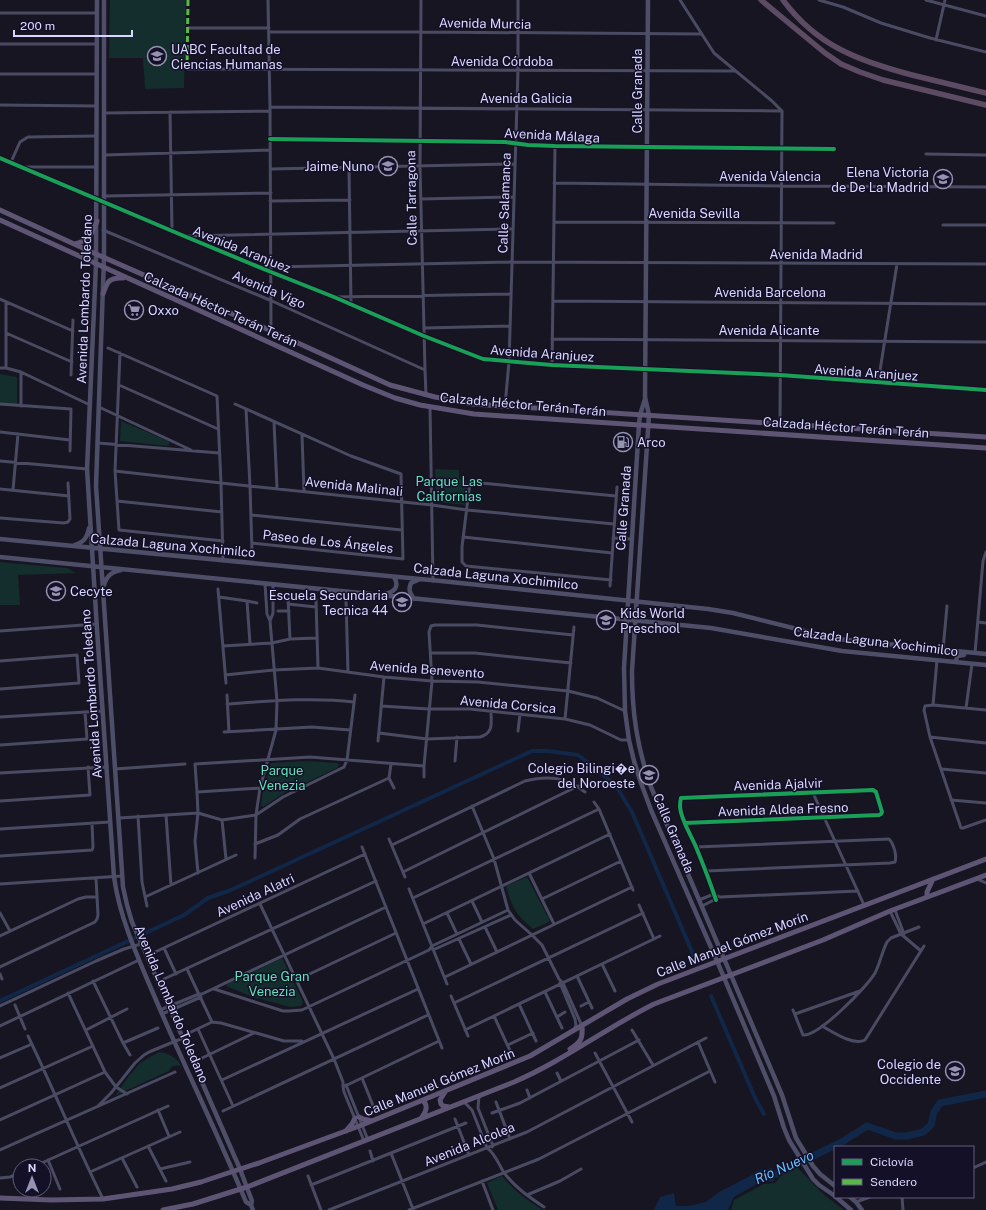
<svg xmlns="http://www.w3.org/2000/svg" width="986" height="1210" font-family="'Public Sans',sans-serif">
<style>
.green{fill:#142d2d}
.water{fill:#102748}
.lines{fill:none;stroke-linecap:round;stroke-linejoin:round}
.canal{stroke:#102748;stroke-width:4}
.river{stroke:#102748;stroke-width:7}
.street{stroke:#4a4b63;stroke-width:3}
.secondary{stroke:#4e4e69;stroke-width:4.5}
.primary{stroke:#5e5574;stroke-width:5}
.highway{stroke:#5d4b63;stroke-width:5.5}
.quiet{stroke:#58b947;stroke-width:3;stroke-dasharray:6 3;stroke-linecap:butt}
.cycleway-casing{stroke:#131027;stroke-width:6}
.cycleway{stroke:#1a9f57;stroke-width:4}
.labels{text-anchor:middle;stroke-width:3;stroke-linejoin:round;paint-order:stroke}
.street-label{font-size:13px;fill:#d9d6ff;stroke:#131027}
.poi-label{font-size:13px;fill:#d9d6ff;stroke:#131027;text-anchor:start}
.park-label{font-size:13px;fill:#62e0ba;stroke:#131027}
.water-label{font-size:14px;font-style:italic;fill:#65bffe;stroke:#131027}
</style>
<rect width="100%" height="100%" fill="#171522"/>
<path class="green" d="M110,0H186L184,88L145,89L143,58H109Z
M0,374L17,377V405L0,404Z
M121,421L168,441L169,442V445L167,446L120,441Z
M435,469L459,470V478L462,480L467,481L465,505L438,502L436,499Z
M0,562L67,568L76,573L18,575L20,605H0Z
M308,761L337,763L339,765L337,768L284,793L263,807L261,806L263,789L271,763Z
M527,877L549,919V922L533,929C517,916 511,906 506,886Z
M282,958L303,1002L301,1006L290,1007L253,997L226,986L227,984Z
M159,1052C168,1053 177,1057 181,1066C176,1065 171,1065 169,1071L125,1091L115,1096L128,1077L140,1063Z
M797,1167L823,1194L844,1210H731L734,1200L764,1184L775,1183L781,1176Z
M502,1176C515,1192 526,1199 543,1210H498L487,1183Z"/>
<path class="water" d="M772,1168L776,1174L773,1182L764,1180L734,1197L728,1210H654L660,1197L674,1193L676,1206H688L706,1202L719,1192L752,1175L756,1171Z"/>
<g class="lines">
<path class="canal" d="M711,996L756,1100L764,1114
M0,1001L184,915L208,898L231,890L532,751H548L578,755L593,766L616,786L632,812L696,961"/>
<path class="river" d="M768,1175L776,1174L842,1142L867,1126L896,1136H907L923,1132L931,1125L934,1112L940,1103L986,1094"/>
<path class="street" d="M268,0L270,107L271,331
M421,0L420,166L425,370L426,395
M680,0L714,53L772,101L782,111
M819,0L843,7L881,23L930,38L986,52
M926,0L986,16
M0,13H97
M188,28H269
M269,32H421L701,34
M936,40L945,0
M0,44H97
M187,69L736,71
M0,74H96
M0,105L97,106
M270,107L782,111
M170,112L172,231
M105,113L270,111
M270,139L505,142L528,145L555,146L834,149
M926,154L986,155
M104,155L270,150
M0,158L184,236L271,272L334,297L424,336L483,359L552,365L780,375L986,390
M11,162L20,142L28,137L96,136
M26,167H96
M349,168L351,304
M270,169L515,164
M554,183L781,186L986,187
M104,196L271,193
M421,199L514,197
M270,201L350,200
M554,222L834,223
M943,225H986
M103,230L272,301L425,370
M185,236L513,229
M272,267L512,262L986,264
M336,297L511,294
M0,299L73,331
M553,301L986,304
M6,302V368
M424,328L510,326
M6,333L72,362
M552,339L986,342
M108,348L217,396L221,483L223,561
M120,353L115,471L119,530L223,541
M552,365L555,146
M0,368H6L21,372L90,405
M21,372V406
M71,375L73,320
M878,383L897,264
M119,385L218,429
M0,404L71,409L70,451
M235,404L351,456L401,474L403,559L252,543
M505,406L509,362L518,70V0
M99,407L191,450
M430,408L433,581
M246,409L250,486L252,551
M274,422L277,488
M780,423L782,111
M0,432L70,440
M302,435L304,491
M98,443L219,453
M0,461L87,469
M115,471L221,483L432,505L467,510L614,524
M0,489L69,496
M13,490L18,434
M117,501L222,512
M251,515L402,530
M0,518L64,523L68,522L70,519L68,483
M463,537L612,553
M613,538L632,539
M611,580L466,566L462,562V547L470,482L616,496
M610,586L617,487
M218,589L226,683
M219,597L247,601L257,603
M288,598L290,639
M316,600L318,668
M346,600L348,672
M247,601L250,644
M288,604L316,607
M278,611H289
M270,621L273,613V584
M978,622L986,623
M0,631L97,624
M223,646L272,643L290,639L317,638
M943,650L947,606
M431,653H475L571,663
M975,653L983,561L986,552
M0,661L77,655L79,683L0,689
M225,675L274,670L318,668L384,677L432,681L478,682L568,691L597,698L625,711
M227,695L229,732
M227,704C269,701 312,697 354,702
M933,705L937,660
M381,706L429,709H470L565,719L590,725L621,740H629
M966,708L972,664
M986,710L933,705L925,706L924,710L930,737L961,828H963L986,820
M0,717L103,711
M565,719L574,627
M518,731L520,714
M224,732L312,727L350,730
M379,733L427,739L480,737C494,733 491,723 491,711
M930,737L986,743
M378,741L384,677
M0,745L87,739L85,712
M455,761L457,737
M115,769L185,764
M941,769L986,773
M0,773L107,767
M424,777V766L432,681L429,632L431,626L435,625H477L573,635
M389,778L394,788
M197,792L260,788
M813,793L864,905
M951,800L986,803
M0,801L90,795L88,767
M594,802L599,809L633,890
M472,806L494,859L508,910L515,920L532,935L542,945L559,979L563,983L582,1026
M166,815L171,885
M138,816L142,882L147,906
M119,818L198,813L222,820L256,815L283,797L344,767L347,760L355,695
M222,820L226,859
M685,823L879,815L881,814L882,812L876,792L873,790L681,798C680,801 680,804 680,807C681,820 691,835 696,847C703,864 710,882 716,900
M0,829L110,822
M389,839L405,877
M255,844L278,835L300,819L389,778L391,764
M392,845L525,781C548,775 566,777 585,792
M362,847L442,1048
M696,847L889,839C894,844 897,856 895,862L890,863L706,871
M0,856L92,850L93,847L92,823
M255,858L256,815L260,788L276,730L277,701L270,621L267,614L265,584
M403,872L578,786
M198,873L195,841L198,813L197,792L195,764L310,757L424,766
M529,873L554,924
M977,879L986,883
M0,884L122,876
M409,889L447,984
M145,897L236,855
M413,898L599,809
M542,899L621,861
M699,900L714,894L720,897L858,891
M472,901L482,922
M260,904L334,1059L343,1082V1087L344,1092L364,1141
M639,905L654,939
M702,906L716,899
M895,910L904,934
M890,911L901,934L921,951
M0,913L10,931
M447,913L457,934
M423,924L610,834
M485,927L497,952
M0,936L78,899L86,897H97
M459,939L471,964
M164,948L176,974
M433,950L511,915
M153,953L365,854
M602,964L615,991
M0,967L95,922L97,919L98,915L96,878
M187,969L212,1022
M0,974L2,979
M577,976L592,1008
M445,977L632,887
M164,979L376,881
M297,980L396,933
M93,981L123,1043L130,1055
M560,983L575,1019L576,1025L574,1030
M214,989L283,1011H289L302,1010L429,950L432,946L508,910
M545,992L562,1028
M68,993L105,1072L116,1087L127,1094
M451,996L468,1036
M454,1003L643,913
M519,1004L536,1041
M15,1005L25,1029
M0,1006L96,961L124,949L141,944
M581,1006L589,1002
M160,1010L199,994H202L386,907
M793,1010L803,1035C818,1037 867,987 875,973C880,963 882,952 887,942L891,938L919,927
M162,1014L201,997
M795,1014L860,991
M494,1016L512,1055
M557,1017L565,1012
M0,1026L139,960
M822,1026C833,1032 853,1046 865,1040L924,946
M198,1029L233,1106
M86,1030L127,1009
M465,1030L660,936
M632,1030L653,1065
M189,1033L212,1022L221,1023L284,1041H302
M28,1036C54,1090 76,1145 103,1199
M698,1042L715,1082
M123,1043L158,1028
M508,1045L533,1033
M595,1053L632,1122
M0,1058L32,1044
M200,1059L254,1033
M557,1073L561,1081
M362,1078L374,1108
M222,1080L418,989
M346,1085L368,1140
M343,1087L439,1041
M0,1088L93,1046
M527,1090L530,1098
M479,1096L478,1108L493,1146L492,1147
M464,1102L472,1110L487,1148C496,1154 499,1166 505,1174C516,1188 529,1197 544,1207
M496,1102L510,1139
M98,1106L111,1093L135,1063L144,1055L149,1052L183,1038
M158,1110L169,1136
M223,1111L428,1015
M492,1113L520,1103L639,1040
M455,1119L469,1155
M0,1120L105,1072
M148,1146L166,1181
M0,1150L175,1072
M370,1151L373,1161
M391,1153L413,1209
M122,1158L137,1187
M48,1160L60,1189
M35,1166L168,1106
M973,1168L986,1162
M160,1169L190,1162
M90,1172L180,1132
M308,1176L321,1210
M0,1178L10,1177L20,1173
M482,1181L493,1210
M311,1185L466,1123
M527,1195L560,1181L581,1169
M902,1197L903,1210
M856,1202L870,1197
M329,1210L527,1132L706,1038
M409,1210L539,1159L710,1071"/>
<path class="secondary" d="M97,0L96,264L87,469L97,629L114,877C120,920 139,960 156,1000C185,1068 218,1134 246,1202L251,1205
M104,0V258L96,486L123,887L127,905L132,922L240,1169L252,1201L251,1205L253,1210
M648,0L645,397L649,415L632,671C632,713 637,747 651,787L782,1095L796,1138L813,1166L820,1174L835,1186
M645,399L640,415L639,424L624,668L625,711L629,740L634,761L641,783L651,810L717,961L774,1096L784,1128L789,1140L813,1179L819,1185L835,1196
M0,539L441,581L708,609L733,613L837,639L986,654
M75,545C84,542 87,538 89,528
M0,557L711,628L842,651L986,665
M104,585C107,575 112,572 121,570
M385,594C394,592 400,587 394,577
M414,599C410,593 408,590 411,583L418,580
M956,662L957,656L964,655
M836,1197L851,1210
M850,1197L856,1202L862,1210"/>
<path class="primary" d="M0,210L96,254L276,333L390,385L435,397L473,404L986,437
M0,220L363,385L395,398L420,405L474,414L986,448
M75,244C89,240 92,234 97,221
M103,294C107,282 109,277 123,278
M927,897V892L933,879
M570,1049C581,1042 583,1039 582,1026
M445,1092L440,1100L441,1104L443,1106L449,1107
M359,1117L363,1119L372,1121
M422,1117C425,1113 428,1108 425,1103L423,1101
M346,1131L352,1124L355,1118
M0,1198L51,1200L103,1199L172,1189L201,1182L222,1175L259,1163L362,1125L530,1056L627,999L658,984L986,859
M163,1210L193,1204L247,1187L514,1082C563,1061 606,1028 654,1004L823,940L890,911L986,875"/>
<path class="highway" d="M761,0L825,53L841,64L860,72L883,80L986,105
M783,0C817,46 859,61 912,75C936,81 961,87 986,93"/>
<path class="quiet" d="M187,69L188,0"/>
<defs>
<path id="cycleway" d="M270,139L505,142L528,145L555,146L834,149
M0,158L184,236L271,272L334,297L424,336L483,359L552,365L780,375L986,390
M685,823L879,815L881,814L882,812L876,792L873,790L681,798C680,801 680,804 680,807C681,820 691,835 696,847C703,864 710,882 716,900"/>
</defs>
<use href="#cycleway" class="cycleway-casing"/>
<use href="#cycleway" class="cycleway"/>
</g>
<defs>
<symbol id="school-ring" viewBox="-11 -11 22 22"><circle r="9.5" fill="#131027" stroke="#9592b2" stroke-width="1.5"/><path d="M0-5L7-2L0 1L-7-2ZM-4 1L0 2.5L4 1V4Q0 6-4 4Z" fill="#9592b2"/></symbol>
<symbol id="supermarket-ring" viewBox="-11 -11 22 22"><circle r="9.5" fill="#131027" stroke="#9592b2" stroke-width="1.5"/><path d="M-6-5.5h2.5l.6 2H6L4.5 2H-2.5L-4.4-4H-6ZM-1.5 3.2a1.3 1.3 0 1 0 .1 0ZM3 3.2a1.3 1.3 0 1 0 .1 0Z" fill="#9592b2"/></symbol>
<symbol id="fuel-ring" viewBox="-11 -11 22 22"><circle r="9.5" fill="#131027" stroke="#9592b2" stroke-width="1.5"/><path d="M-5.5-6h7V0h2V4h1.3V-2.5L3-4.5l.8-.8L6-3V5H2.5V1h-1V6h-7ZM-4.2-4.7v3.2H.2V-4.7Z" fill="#9592b2"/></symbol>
</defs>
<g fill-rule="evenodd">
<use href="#school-ring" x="146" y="45" width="22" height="22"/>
<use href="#school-ring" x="377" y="155" width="22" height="22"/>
<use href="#school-ring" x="932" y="168" width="22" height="22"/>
<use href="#supermarket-ring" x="123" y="299" width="22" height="22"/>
<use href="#fuel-ring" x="612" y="431" width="22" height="22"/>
<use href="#school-ring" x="45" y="580" width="22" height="22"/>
<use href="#school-ring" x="391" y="591" width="22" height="22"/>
<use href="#school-ring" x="595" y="609" width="22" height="22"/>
<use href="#school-ring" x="638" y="764" width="22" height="22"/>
<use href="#school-ring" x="944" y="1060" width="22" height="22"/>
</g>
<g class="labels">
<g class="street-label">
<text transform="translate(485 23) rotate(1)" y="5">Avenida Murcia</text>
<text x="502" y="66">Avenida Córdoba</text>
<text transform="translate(637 91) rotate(-90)" y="5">Calle Granada</text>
<text x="526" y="103">Avenida Galicia</text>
<text transform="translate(552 135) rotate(3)" y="5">Avenida Málaga</text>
<text x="770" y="181">Avenida Valencia</text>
<text transform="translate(411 198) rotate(-91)" y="5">Calle Tarragona</text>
<text transform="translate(504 203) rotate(-88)" y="5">Calle Salamanca</text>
<text x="694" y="218">Avenida Sevilla</text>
<text transform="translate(242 249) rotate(22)" y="5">Avenida Aranjuez</text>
<text x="816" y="259">Avenida Madrid</text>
<text transform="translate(269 289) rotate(23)" y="5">Avenida Vigo</text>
<text x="770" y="297">Avenida Barcelona</text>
<text transform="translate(84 299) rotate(-88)" y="5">Avenida Lombardo Toledano</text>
<text transform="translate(221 309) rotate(24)" y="5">Calzada Héctor Terán Terán</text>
<text x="769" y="335">Avenida Alicante</text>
<text transform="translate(542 353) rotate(4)" y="5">Avenida Aranjuez</text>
<text transform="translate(866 372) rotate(4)" y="5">Avenida Aranjuez</text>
<text transform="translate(523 404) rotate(5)" y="5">Calzada Héctor Terán Terán</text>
<text transform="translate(846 427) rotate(4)" y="5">Calzada Héctor Terán Terán</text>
<text transform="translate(354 486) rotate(6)" y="5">Avenida Malinali</text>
<text transform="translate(623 508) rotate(-86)" y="5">Calle Granada</text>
<text transform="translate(328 541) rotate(6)" y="5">Paseo de Los Ángeles</text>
<text transform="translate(173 545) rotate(5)" y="5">Calzada Laguna Xochimilco</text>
<text transform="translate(496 576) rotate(6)" y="5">Calzada Laguna Xochimilco</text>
<text transform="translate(876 641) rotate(7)" y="5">Calzada Laguna Xochimilco</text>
<text transform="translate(427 669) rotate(4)" y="5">Avenida Benevento</text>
<text transform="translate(91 694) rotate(-94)" y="5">Avenida Lombardo Toledano</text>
<text transform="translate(508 704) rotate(5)" y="5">Avenida Corsica</text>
<text transform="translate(778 784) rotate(-2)" y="5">Avenida Ajalvir</text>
<text transform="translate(783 809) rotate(-2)" y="5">Avenida Aldea Fresno</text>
<text transform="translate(674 833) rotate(67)" y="5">Calle Granada</text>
<text transform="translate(255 895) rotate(-25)" y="5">Avenida Alatri</text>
<text transform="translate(732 944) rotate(-21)" y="5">Calle Manuel Gómez Morín</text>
<text transform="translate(172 1004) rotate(67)" y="5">Avenida Lombardo Toledano</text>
<text transform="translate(439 1082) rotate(-22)" y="5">Calle Manuel Gómez Morín</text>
<text transform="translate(469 1144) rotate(-22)" y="5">Avenida Alcolea</text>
</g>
<g class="poi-label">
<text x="171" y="54">UABC Facultad de<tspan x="171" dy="15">Ciencias Humanas</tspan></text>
<text x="374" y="171" text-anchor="end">Jaime Nuno</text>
<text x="929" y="177" text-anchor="end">Elena Victoria<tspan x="929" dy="15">de De La Madrid</tspan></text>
<text x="148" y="315">Oxxo</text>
<text x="637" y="447">Arco</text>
<text x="70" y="596">Cecyte</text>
<text x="388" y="600" text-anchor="end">Escuela Secundaria<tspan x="388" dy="15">Tecnica 44</tspan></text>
<text x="620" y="618">Kids World<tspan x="620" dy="15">Preschool</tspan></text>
<text x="635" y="773" text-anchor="end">Colegio Bilingi�e<tspan x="635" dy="15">del Noroeste</tspan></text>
<text x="941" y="1069" text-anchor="end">Colegio de<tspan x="941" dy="15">Occidente</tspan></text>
</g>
<g class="park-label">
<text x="449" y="486">Parque Las<tspan x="449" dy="15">Californias</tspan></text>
<text x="282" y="775">Parque<tspan x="282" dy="15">Venezia</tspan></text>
<text x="272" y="981">Parque Gran<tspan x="272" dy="15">Venezia</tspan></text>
</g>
<g class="water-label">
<text transform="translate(784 1167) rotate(-24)" y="5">Río Nuevo</text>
</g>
</g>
<rect x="834" y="1146" width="140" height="52" fill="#131027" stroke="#625f7d"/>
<rect x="842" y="1159" width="20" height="6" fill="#1a9f57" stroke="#625f7d"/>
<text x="870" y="1166" font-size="12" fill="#d9d6ff">Ciclovía</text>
<rect x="842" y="1179" width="20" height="6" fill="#58b947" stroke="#625f7d"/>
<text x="870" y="1186" font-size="12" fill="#d9d6ff">Sendero</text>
<g transform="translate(32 1178)"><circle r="19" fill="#131027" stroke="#625f7d"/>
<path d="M0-3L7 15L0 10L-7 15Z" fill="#9592b2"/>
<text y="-6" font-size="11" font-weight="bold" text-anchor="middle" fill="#d9d6ff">N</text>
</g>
<path d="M14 30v6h118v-6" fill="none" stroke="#d9d6ff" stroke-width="2"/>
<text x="20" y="30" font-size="12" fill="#d9d6ff" stroke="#131027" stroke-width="3" paint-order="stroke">200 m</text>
</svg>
